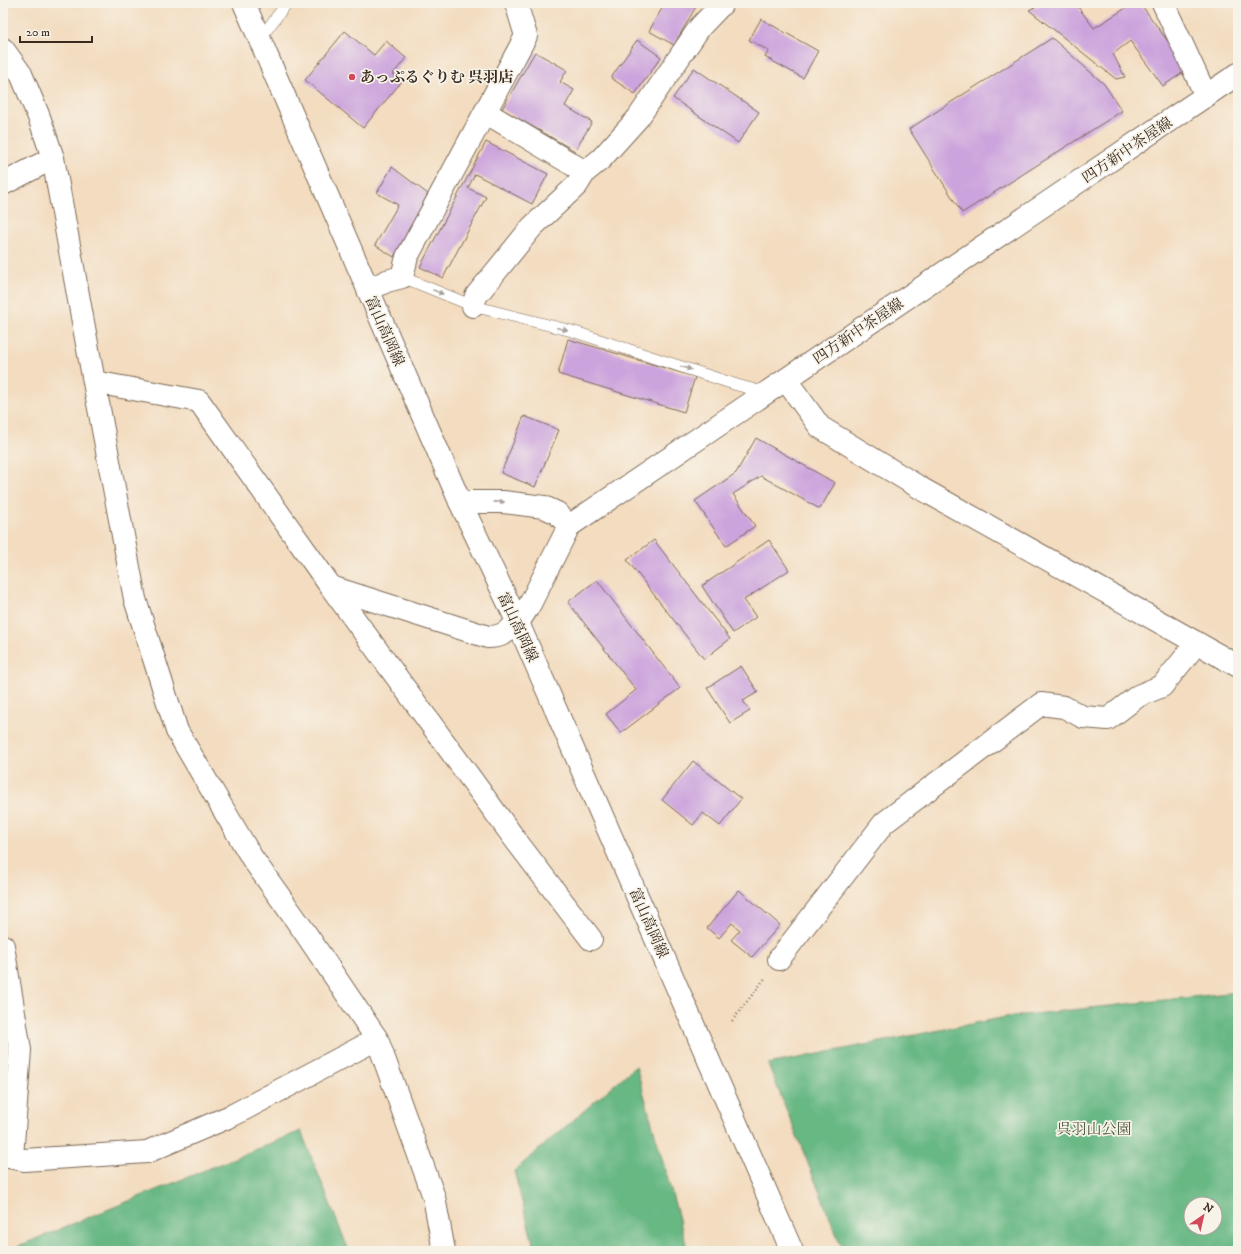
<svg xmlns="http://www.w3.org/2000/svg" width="1241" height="1254" font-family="'IM FELL DW Pica','Noto Serif JP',serif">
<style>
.forest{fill:#68b884;stroke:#527151;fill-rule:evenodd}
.building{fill:#cca4dd}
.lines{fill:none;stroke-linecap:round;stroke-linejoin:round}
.lane-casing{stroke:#7b6856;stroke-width:12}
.street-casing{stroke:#7b6856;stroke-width:24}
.secondary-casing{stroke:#7b6856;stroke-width:24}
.primary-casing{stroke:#7b6856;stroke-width:24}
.path{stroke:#7b6856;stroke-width:2.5;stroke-dasharray:1 3;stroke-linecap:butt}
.lane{stroke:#fff;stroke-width:11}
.street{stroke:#fff;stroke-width:22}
.secondary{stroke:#fff;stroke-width:22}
.primary{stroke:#fff;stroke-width:22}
.oneway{fill:#a79f9a}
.poi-dot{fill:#d1495b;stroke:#f7f3e8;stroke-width:1.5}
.labels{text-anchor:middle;stroke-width:3.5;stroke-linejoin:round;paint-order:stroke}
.poi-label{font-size:15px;font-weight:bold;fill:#3b2a1e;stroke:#f7f3e8;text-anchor:start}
.street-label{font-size:15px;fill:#3b2a1e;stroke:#f7f3e8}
.park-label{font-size:15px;fill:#4c563e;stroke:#f7f3e8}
</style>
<rect width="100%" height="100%" fill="#f7f3e8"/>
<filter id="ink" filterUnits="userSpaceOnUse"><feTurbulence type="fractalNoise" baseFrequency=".025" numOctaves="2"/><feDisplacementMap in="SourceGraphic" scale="8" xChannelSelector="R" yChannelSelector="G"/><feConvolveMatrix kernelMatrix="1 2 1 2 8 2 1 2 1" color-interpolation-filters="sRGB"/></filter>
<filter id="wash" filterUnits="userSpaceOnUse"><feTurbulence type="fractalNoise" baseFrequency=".012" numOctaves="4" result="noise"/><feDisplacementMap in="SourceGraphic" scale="16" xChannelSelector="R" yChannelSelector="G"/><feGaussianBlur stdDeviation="0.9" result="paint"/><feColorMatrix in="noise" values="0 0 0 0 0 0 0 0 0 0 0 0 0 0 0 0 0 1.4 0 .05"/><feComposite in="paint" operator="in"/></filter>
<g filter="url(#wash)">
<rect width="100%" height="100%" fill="#f3dcbf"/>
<path class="forest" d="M1238,992V1251H845L840,1243L768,1064L1006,1017ZM1191,1204H1215V1228H1191Z
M636,1066L688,1251H535L514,1171Z
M301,1131L349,1251H6Z"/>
<g id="blocks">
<path class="building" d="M665,3H698L674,45L649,31Z
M1043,3H1075L1094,28L1134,3H1140L1188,69L1163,86L1130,41L1113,54L1125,77L1116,79L1029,10Z
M761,19L818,51L803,78L765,57L769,51L749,40Z
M345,31L374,55L386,41L406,58L393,74L402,81L363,128L305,80Z
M1052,38L1104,84L1122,111L962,213L909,129Z
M637,40L661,57L635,94L611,78Z
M535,52L567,70L560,82L574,90L565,106L592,122L575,151L502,109Z
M694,68L759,112L738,143L673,98Z
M486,142L548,174L532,204L475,174L468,188L486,197L443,278L420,267Z
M392,167L428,194L394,257L375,245L398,205L377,193Z
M568,339L695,377L684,412L558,374Z
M524,416L559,430L535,487L501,473Z
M756,438L835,483L820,509L761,476L733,494L755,526L726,546L695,501L736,473Z
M654,540L730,639L704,659L627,560Z
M769,540L789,570L744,600L756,617L733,633L702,586Z
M597,580L680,688L621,733L606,714L636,690L568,602Z
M741,666L758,692L743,701L750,711L730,723L707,688Z
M693,761L741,799L720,826L703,813L693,825L662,800Z
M739,890L780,925L752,957L731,940L740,930L732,923L719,938L707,928Z"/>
</g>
</g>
<g filter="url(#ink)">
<use href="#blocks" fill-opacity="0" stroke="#7b6856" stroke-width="1"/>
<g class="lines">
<defs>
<path id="lane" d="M259,40L287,3
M402,277L473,306L572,331L737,385L767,393"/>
<path id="street" d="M1163,3L1206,96
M3,49L21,74L39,117L53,158L94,382L135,599L177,731L252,858L304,931L377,1039L434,1197L444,1251
M485,112L585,172
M3,184L53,158
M368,290L387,281L402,277L407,257L526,36L516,3
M473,306L476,296L532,227L577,185L585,172L601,159L638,118L700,27L723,3
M94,382L199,401L331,587L488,637C502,637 507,632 518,623
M331,587L514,838L591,939
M3,946L20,1050L12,1157
M779,959L884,823L1041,704L1064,707L1083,717L1108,719L1138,696L1162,686L1197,643
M3,1156L24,1160L147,1152L233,1115L377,1039"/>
<path id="secondary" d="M786,380L820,427L922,489L1238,666
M460,502H503L544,507L557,513L569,526
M518,623L530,604L569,526L1238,74"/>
<path id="primary" d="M244,3L460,502L518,623L792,1251"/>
</defs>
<use href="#lane" class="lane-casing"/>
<use href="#street" class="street-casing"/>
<use href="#secondary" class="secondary-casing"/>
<use href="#primary" class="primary-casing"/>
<path class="path" d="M732,1021L766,977"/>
<use href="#lane" class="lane"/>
<use href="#street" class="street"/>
<use href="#secondary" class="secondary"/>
<use href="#primary" class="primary"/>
</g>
<defs><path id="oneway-solid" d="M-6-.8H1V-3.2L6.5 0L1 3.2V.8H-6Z"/></defs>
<g class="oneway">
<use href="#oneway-solid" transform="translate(438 292) rotate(22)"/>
<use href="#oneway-solid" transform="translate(562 329) rotate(14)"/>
<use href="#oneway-solid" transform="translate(686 368) rotate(18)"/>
<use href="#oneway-solid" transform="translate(499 502) rotate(1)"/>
</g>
</g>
<circle class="poi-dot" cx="352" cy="77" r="4"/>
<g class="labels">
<g class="poi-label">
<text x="360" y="82">あっぷるぐりむ 呉羽店</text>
</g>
<g class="street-label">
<text transform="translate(1127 150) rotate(-34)" y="5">四方新中茶屋線</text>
<text transform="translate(385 331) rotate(66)" y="5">富山高岡線</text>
<text transform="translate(858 331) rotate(-34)" y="5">四方新中茶屋線</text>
<text transform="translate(518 627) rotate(65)" y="5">富山高岡線</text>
<text transform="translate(649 923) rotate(66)" y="5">富山高岡線</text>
</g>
<g class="park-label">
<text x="1094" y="1134">呉羽山公園</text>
</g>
</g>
<rect width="1241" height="1254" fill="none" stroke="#f7f3e8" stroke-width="16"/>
<g transform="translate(1203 1216) rotate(34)"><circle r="19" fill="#f7f3e8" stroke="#aca397"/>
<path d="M0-3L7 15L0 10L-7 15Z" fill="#d1495b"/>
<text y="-6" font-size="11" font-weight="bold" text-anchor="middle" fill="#3b2a1e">N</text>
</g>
<path d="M20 36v6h72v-6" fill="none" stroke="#3b2a1e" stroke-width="2"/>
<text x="26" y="36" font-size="12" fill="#3b2a1e" stroke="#f7f3e8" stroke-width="3" paint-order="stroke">20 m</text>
</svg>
